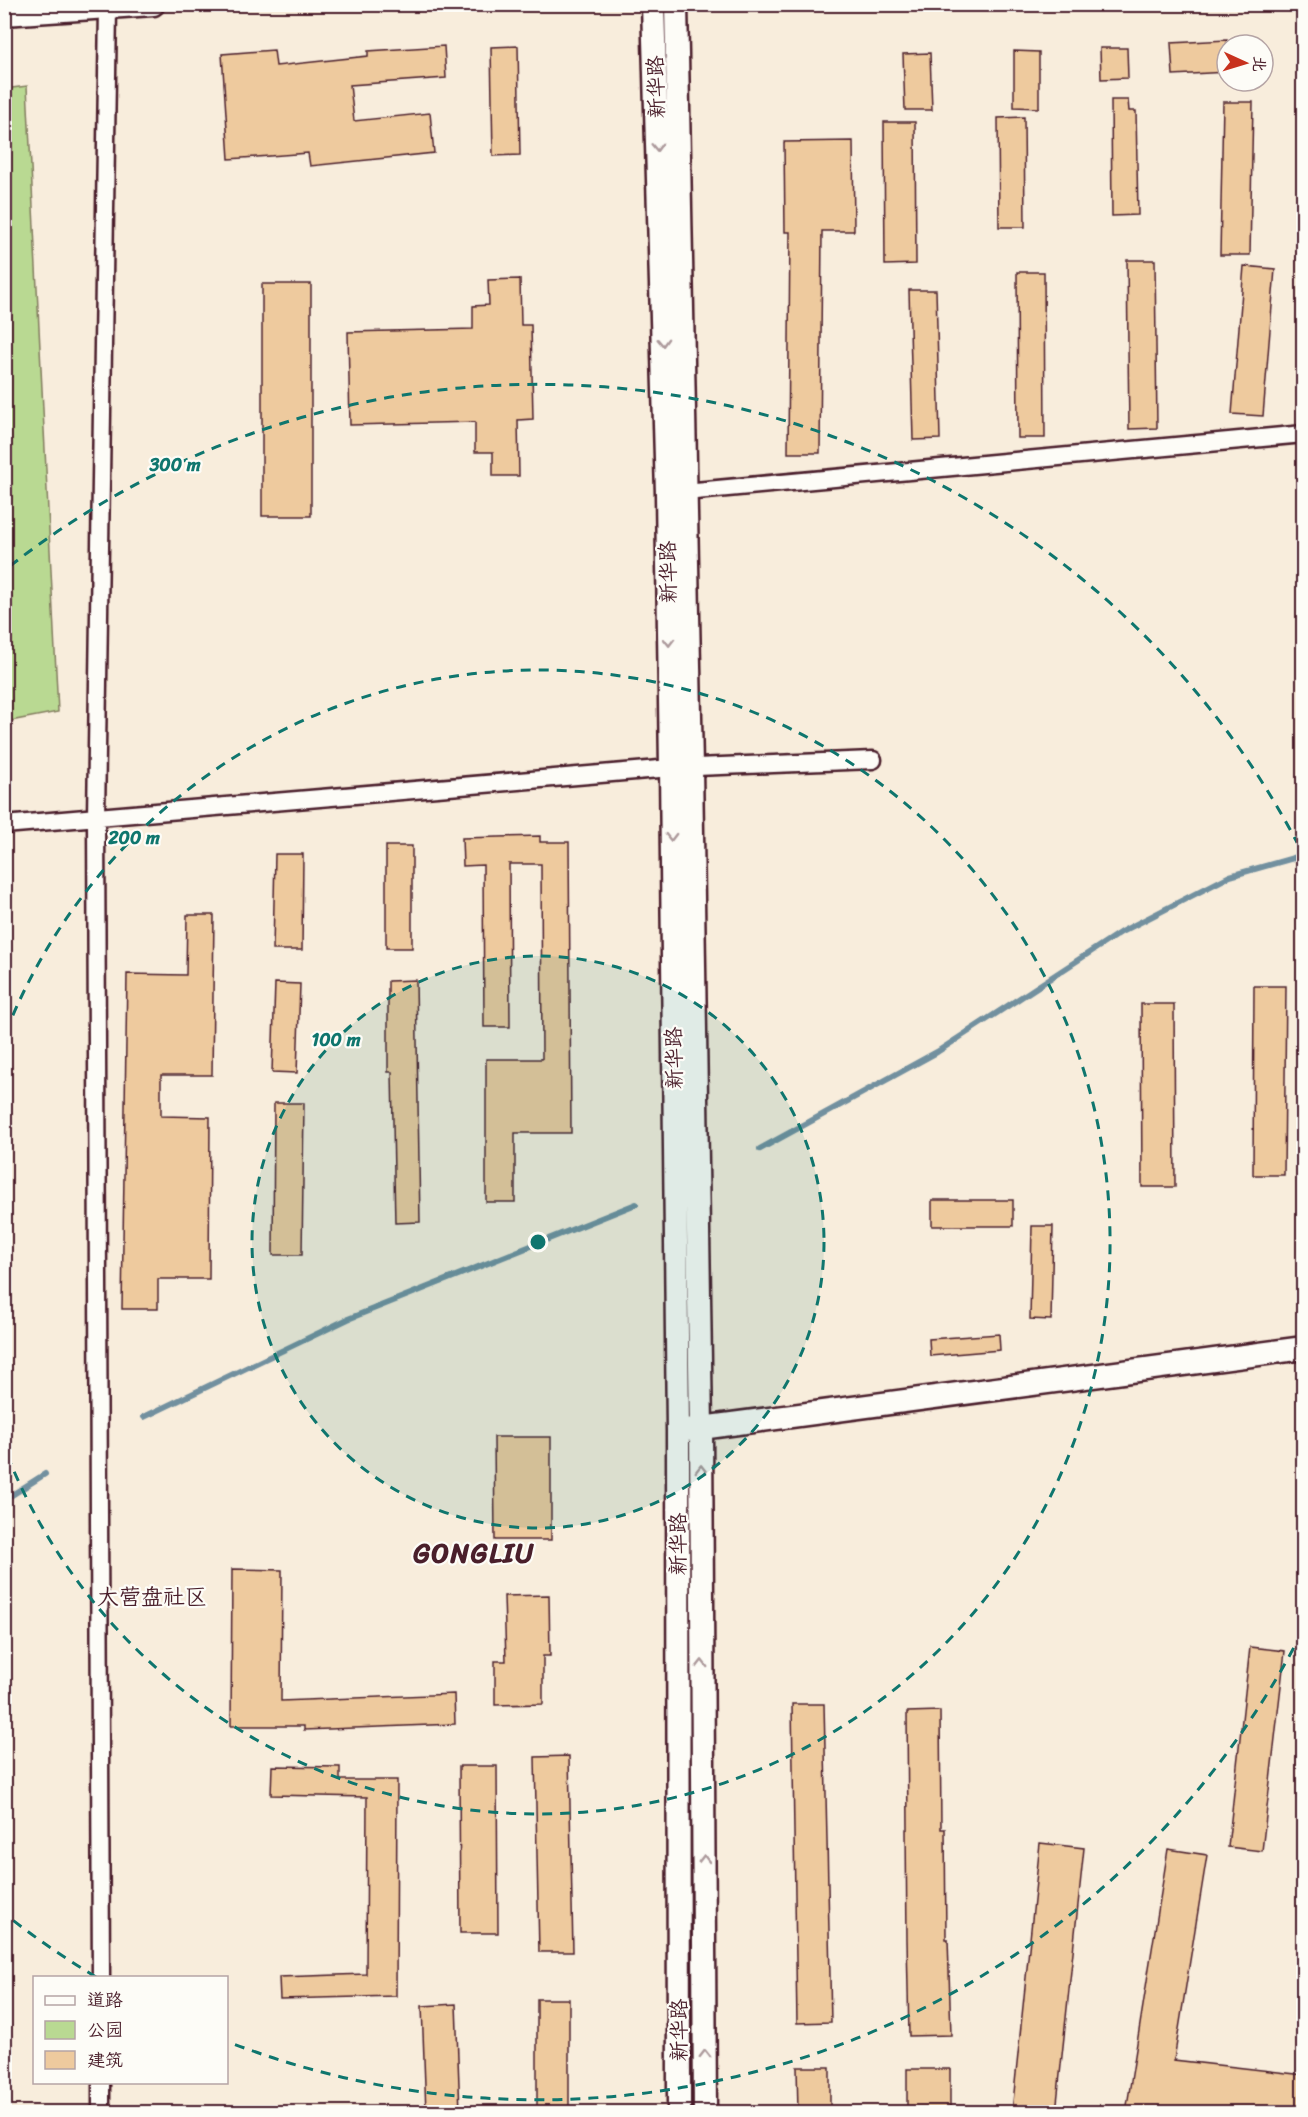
<svg xmlns="http://www.w3.org/2000/svg" width="1308" height="2117" font-family="Sriracha,'LXGW WenKai TC',sans-serif">
<style>
.green{fill:#b9d992;stroke:#827c5e;stroke-width:1.5}
.lines{fill:none;stroke-linecap:round;stroke-linejoin:round}
.stream{stroke:#72909f;stroke-width:6}
.building{fill:#eeca9e;stroke:#4a1f2b;stroke-width:1.5}
.street-casing{stroke:#4a1f2b;stroke-width:21}
.secondary-casing{stroke:#4a1f2b;stroke-width:27}
.street{stroke:#fdfcf7;stroke-width:16}
.secondary{stroke:#fdfcf7;stroke-width:22}
.oneway{stroke:#ac999b}
.ring{fill:none;stroke:#0f766e;stroke-width:3;stroke-dasharray:10 8}
.labels{text-anchor:middle;stroke-width:4.5;stroke-linejoin:round;paint-order:stroke}
.street-label{font-size:21px;fill:#4a1f2b;stroke:#fdfcf7}
.neighbourhood-label{font-size:22px;fill:#4a1f2b;stroke:#fdfcf7}
.district-label{font-size:27px;font-weight:bold;letter-spacing:1.5px;fill:#4a1f2b;stroke:#fdfcf7}
.centre{fill:#0f766e;stroke:#fdfcf7;stroke-width:3}
.ring-label{font-size:18px;text-anchor:middle;font-weight:bold;fill:#0f766e;stroke:#fdfcf7;stroke-width:4.5;stroke-linejoin:round;paint-order:stroke}
</style>
<rect width="100%" height="100%" fill="#f8eddc"/>
<filter id="ink" filterUnits="userSpaceOnUse"><feTurbulence type="fractalNoise" baseFrequency=".0167" numOctaves="2"/><feDisplacementMap in="SourceGraphic" scale="12" xChannelSelector="R" yChannelSelector="G"/><feConvolveMatrix kernelMatrix="1 2 1 2 8 2 1 2 1" color-interpolation-filters="sRGB"/></filter>
<g filter="url(#ink)">
<path class="green" d="M27,86L58,712L5,722L4,89Z"/>
<g class="lines">
<path class="stream" d="M760,1149L937,1052L1121,932L1230,876L1304,855
M144,1417L348,1319L636,1204
M4,1500L45,1474"/>
</g>
<path class="building" d="M1227,40V72L1173,75L1171,43Z
M444,46L446,78L350,85L354,121L430,113L434,153L310,166L308,153L229,159L222,54L274,50L276,66L368,56V51Z
M518,46L520,155L493,156L491,47Z
M1100,48H1127L1128,78L1101,79Z
M1014,51L1039,52V108L1014,107Z
M930,53L932,110H905L903,54Z
M1111,100H1128L1129,111H1136L1138,215L1112,216Z
M1223,102H1253L1250,255H1220Z
M1024,117L1025,227H999L998,118Z
M884,122H915L916,264L885,265Z
M853,141L854,231H822L820,453H788L790,232H785L784,142Z
M1127,260H1155L1157,428L1129,429Z
M1244,266L1275,269L1263,416L1232,414Z
M1017,272H1044L1045,438H1018Z
M520,279L521,325H531L533,419L518,420L519,476H493V452H475V422L350,425L348,332L473,329V306L489,305L488,280Z
M262,284H311V516H262Z
M909,290H936L940,439L913,440Z
M540,836V842H569L571,1133H515V1202H486V1059H542L541,864H509L510,1027H484L483,865L463,866L462,838Z
M386,846H412V948H386Z
M275,854H303L302,950H273Z
M187,915H214L212,1075H161V1116L210,1117L209,1279H158V1309H122L127,974L186,975Z
M416,980L420,1222L395,1223L392,1072H388V981Z
M275,983L300,984L297,1073L272,1072Z
M1254,986H1286L1284,1175H1253Z
M1141,1004H1174L1175,1187H1142Z
M274,1103H304L302,1255H273Z
M932,1200H1013V1226H932Z
M1032,1226H1053L1051,1320L1030,1319Z
M999,1334L1000,1350L930,1356L929,1339Z
M494,1437H551V1540H495Z
M232,1569L282,1570L281,1701L454,1694L455,1724L304,1730V1726H231Z
M549,1595L550,1656H543V1704L495,1705V1661H506L504,1596Z
M1250,1647L1285,1651L1262,1851L1228,1847Z
M792,1704H824L831,2022L797,2023Z
M940,1711L941,1829H945L946,1939H948L951,2035L909,2036L907,1940L906,1829H908L907,1712Z
M569,1756L573,1952H539L535,1757Z
M272,1766L340,1767V1780H397L396,1996L280,1999L279,1977L366,1974L367,1797L271,1795Z
M459,1766H497L498,1933H460Z
M1040,1843L1084,1848L1056,2112H1012Z
M1168,1849L1207,1855L1174,2060L1304,2075V2112H1126Z
M537,1999H569V2112H537Z
M456,2004L460,2112H426L422,2006Z
M797,2067H830V2112H798Z
M907,2069H950V2112H907Z"/>
<g class="lines">
<defs>
<path id="street" d="M674,493L1304,434
M4,825L671,768L873,760
M101,1978L96,817L108,8
M101,2082V2112"/>
<path id="secondary" d="M653,4L667,494L671,768L678,1431L679,2112
M676,4L691,767L701,1429L705,2112
M4,14L153,4
M686,1430L1304,1348"/>
</defs>
<use href="#street" class="street-casing"/>
<use href="#secondary" class="secondary-casing"/>
<use href="#street" class="street"/>
<use href="#secondary" class="secondary"/>
</g>
<defs><path id="oneway-chevron" d="M-2-3.5L2.5 0L-2 3.5" fill="none" stroke-width="1.6" stroke-linecap="round" stroke-linejoin="round" transform="scale(1.5)"/></defs>
<g class="oneway">
<use href="#oneway-chevron" transform="translate(657 147) rotate(88)"/>
<use href="#oneway-chevron" transform="translate(663 342) rotate(88)"/>
<use href="#oneway-chevron" transform="translate(669 642) rotate(89)"/>
<use href="#oneway-chevron" transform="translate(671 837) rotate(89)"/>
<use href="#oneway-chevron" transform="translate(701 1469) rotate(-90)"/>
<use href="#oneway-chevron" transform="translate(702 1664) rotate(-90)"/>
<use href="#oneway-chevron" transform="translate(704 1859) rotate(-90)"/>
<use href="#oneway-chevron" transform="translate(705 2054) rotate(-90)"/>
</g>
</g>
<circle cx="538" cy="1242" r="286" fill="#0f766e" fill-opacity=".12"/>
<g class="ring">
<circle cx="538" cy="1242" r="286"/>
<path d="M6 1032A572 572 0 1 1 6 1452"/>
<path d="M1302 1632A858 858 0 0 1 231 2043M96 1977A858 858 0 0 1 10 1918M10 566A858 858 0 0 1 1302 852"/>
</g>
<g class="labels">
<g class="street-label">
<text transform="translate(656 87) rotate(-92)" y="7">新华路</text>
<text transform="translate(668 572) rotate(-91)" y="7">新华路</text>
<text transform="translate(674 1058) rotate(-91)" y="7">新华路</text>
<text transform="translate(678 1544) rotate(-90)" y="7">新华路</text>
<text transform="translate(679 2030) rotate(-90)" y="7">新华路</text>
</g>
<g class="neighbourhood-label">
<text x="152" y="1604">大营盘社区</text>
</g>
<g class="district-label">
<text x="474" y="1562">GONGLIU</text>
</g>
</g>
<circle cx="538" cy="1242" r="9" class="centre"/>
<g class="ring-label">
<text x="175" y="471">300 m</text>
<text x="134" y="844">200 m</text>
<text x="336" y="1046">100 m</text>
</g>
<rect width="1308" height="2117" fill="none" stroke="#fdfcf7" stroke-width="24"/>
<rect x="12" y="12" width="1284" height="2093" fill="none" stroke="#4a1f2b" stroke-width="2" filter="url(#ink)"/>
<rect x="33" y="1976" width="195" height="108" fill="#fdfcf7" stroke="#b5a4a5" stroke-width="1.5"/>
<rect x="45" y="1996" width="30" height="9" fill="#fdfcf7" stroke="#b5a4a5" stroke-width="1.5"/>
<text x="87" y="2006" font-size="18" fill="#4a1f2b">道路</text>
<rect x="45" y="2021" width="30" height="18" fill="#b9d992" stroke="#b5a4a5" stroke-width="1.5"/>
<text x="87" y="2036" font-size="18" fill="#4a1f2b">公园</text>
<rect x="45" y="2051" width="30" height="18" fill="#eeca9e" stroke="#b5a4a5" stroke-width="1.5"/>
<text x="87" y="2066" font-size="18" fill="#4a1f2b">建筑</text>
<g transform="translate(1245 63) rotate(94)"><circle r="28" fill="#fdfcf7" stroke="#b5a4a5" stroke-width="1.5"/>
<path d="M0-4.5L10 22L0 15L-10 22Z" fill="#c8321e"/>
<text y="-9" font-size="16" font-weight="bold" text-anchor="middle" fill="#4a1f2b">北</text>
</g>
</svg>
